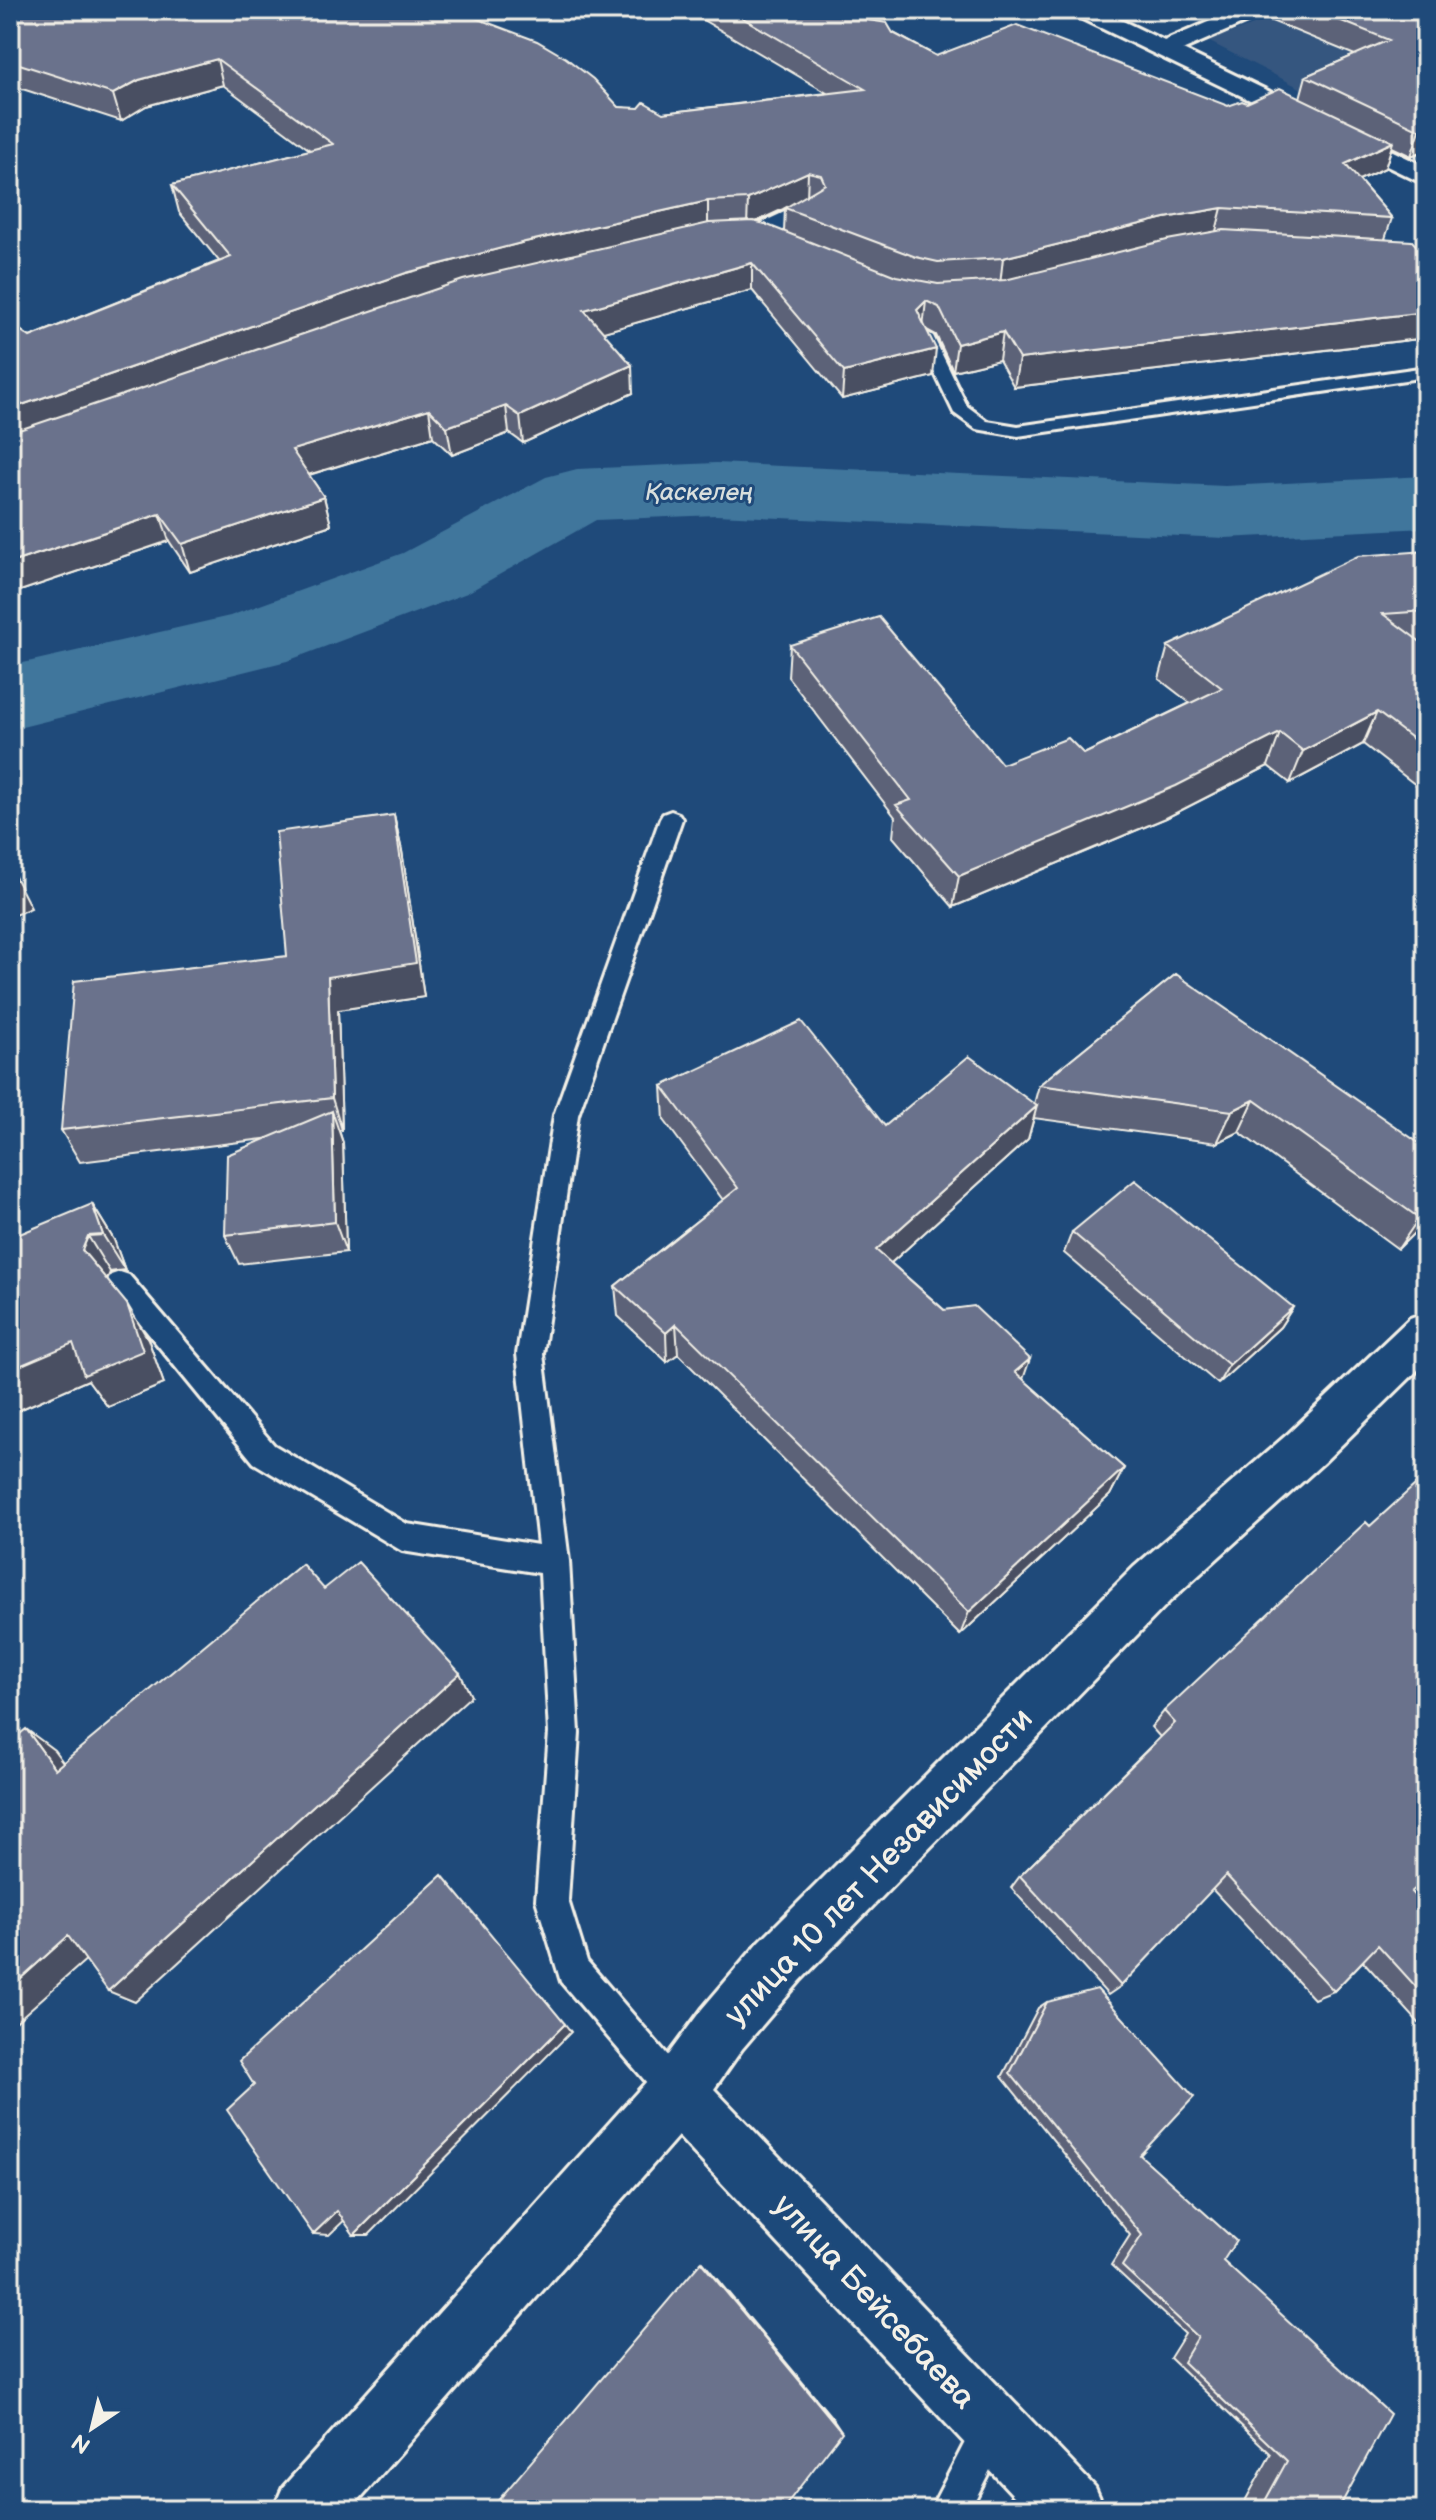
<svg xmlns="http://www.w3.org/2000/svg" width="1436" height="2520" font-family="'Balsamiq Sans',sans-serif">
<style>
.built{fill:#36567f}
.lines{fill:none;stroke-linecap:round;stroke-linejoin:round}
.river{fill:#40769c;fill-rule:evenodd}
.service-casing{stroke:#f4f1e8;stroke-width:6}
.minor-casing{stroke:#f4f1e8;stroke-width:6}
.secondary-casing{stroke:#f4f1e8;stroke-width:6}
.service{fill:#1f4a7a;fill-rule:evenodd}
.minor{fill:#1f4a7a;fill-rule:evenodd}
.secondary{fill:#1f4a7a;fill-rule:evenodd}
.wall{fill:#5b6278;stroke:#f4f1e8;stroke-width:2;fill-rule:evenodd}
.shaded-wall{fill:#4a5062;stroke:#f4f1e8;stroke-width:2}
.building{fill:#6a728c;stroke:#f4f1e8;stroke-width:2}
.labels{text-anchor:middle;stroke-width:6;stroke-linejoin:round;paint-order:stroke}
.far-water-label{font-size:24px;font-style:italic;fill:#d9dfdd;stroke:#1f4a7a}
.near-street-label{font-size:32px;fill:#f4f1e8;stroke:#1f4a7a}
</style>
<rect width="100%" height="100%" fill="#1f4a7a"/>
<filter id="ink" filterUnits="userSpaceOnUse"><feTurbulence type="fractalNoise" baseFrequency=".0125" numOctaves="2"/><feDisplacementMap in="SourceGraphic" scale="16" xChannelSelector="R" yChannelSelector="G"/><feConvolveMatrix kernelMatrix="1 2 1 2 8 2 1 2 1" color-interpolation-filters="sRGB"/></filter>
<g filter="url(#ink)">
<path class="built" d="M1296,10H1426V152L1208,41Z"/>
<g class="lines">
<path class="river" d="M716,463L1225,486L1426,476V528L1225,538L716,515L596,520L467,593L287,661L10,730V666L230,616L403,553L546,477L577,469Z"/>
<defs>
<path id="service" d="M925,331L933,336L967,406L987,421L1018,426L1426,367V377L1018,436L976,429L954,413L917,336Z
M671,811L679,814L682,819L578,1115L543,1354L569,1561L579,1733L568,1900L587,1961L689,2080L694,2092L689,2104L677,2109L665,2104L561,1982L536,1900L549,1733L540,1573L402,1551L254,1463L107,1283L111,1275L120,1272L129,1275L274,1445L407,1524L538,1545L517,1354L554,1115L660,819L663,814Z
M993,2407L1006,2413L1012,2426L970,2510H930L980,2413Z"/>
<path id="minor" d="M1236,10H1266L1263,15L1173,54H1157L1154,49L1157,44Z
M808,201L817,204L821,209L817,214L762,243H744L740,237L744,231Z
M1426,1312V1362L1323,1463L1170,1601L800,1981L742,2049L714,2089L1095,2487L1105,2510H1027L678,2136L350,2510H273L283,2487L656,2071L702,2009L760,1941L1134,1567L1289,1433L1410,1318Z"/>
<path id="secondary" d="M1071,10H1100L1426,167V185L1074,15Z"/>
</defs>
<use href="#service" class="service-casing"/>
<use href="#minor" class="minor-casing"/>
<use href="#secondary" class="secondary-casing"/>
<use href="#service" class="service"/>
<use href="#minor" class="minor"/>
<use href="#secondary" class="secondary"/>
</g>
<path class="wall" d="M10,10H479L463,15L619,107L663,113L827,93L686,10H851L936,56L1228,106L1247,103L1300,98L1306,76L1355,55L1264,18L1266,10H1426V150L1411,156L1392,147L1385,168L1359,180L1392,218L1385,239L1426,256V338L1014,387L999,360L953,371L936,335L927,330L933,376L842,399L752,290L603,332L633,393L523,443L509,433L452,455L433,437L309,475L324,497L331,525L190,572L169,541L20,591L14,581L10,583V323L30,337L219,261L179,212L172,185L310,150L223,85L146,106L121,121L10,85ZM785,208L784,232L756,222Z
M1426,551V643H1422L1426,646V793L1363,744L1290,783L1268,766L1166,818L953,907L893,837L895,817L788,677L790,645L1002,764L1084,754L1190,703L1159,679L1168,646Z
M394,815L402,851L424,997L338,1010L342,1130H339L343,1143L346,1252L239,1264L225,1235L264,1139L80,1162L61,1130L287,956Z
M1176,974L1426,1221L1398,1249L1239,1132L1217,1143L1034,1118L1028,1139L891,1263L1124,1468L1110,1495L960,1635L678,1354L667,1362L618,1316L615,1286L723,1200L664,1120L662,1086L885,1126L1034,1104L1039,1085Z
M92,1204L114,1240L125,1270L110,1272L107,1280L148,1339L164,1384L108,1407L88,1380L10,1414Z
M1072,1232L1293,1307L1280,1327L1218,1384L1064,1253Z
M1164,1711L1411,1892L1426,1908V2031L1363,1961L1334,1991L1314,1999L1212,1889L1121,1986L1108,1995L1011,1888L1020,1876L1160,1737L1151,1727Z
M1047,2002L1140,2155L1223,2261L1338,2510H1240L1271,2454L1170,2358L1185,2334L1111,2265L1130,2235L1002,2077L1038,2008Z"/>
<path class="shaded-wall" d="M459,10H479L459,16Z
M217,59L223,85L146,106L121,121L113,94L139,80Z
M1426,127V150L1411,156L1420,130Z
M1393,142L1385,168L1337,190L1345,164Z
M11,144L20,171L10,174V145Z
M808,172L807,198L747,226L748,199Z
M708,201V228L10,440V409L406,273L525,242Z
M1222,208L1215,235L1000,285L1003,258L1165,218Z
M752,263V290L586,337L584,310Z
M926,301L923,328L917,310Z
M1426,312V338L1014,387L1019,359Z
M1003,332L999,360L953,371L957,344Z
M936,349L933,376L842,399L844,372Z
M632,365L633,393L523,443L520,416Z
M506,406L509,433L452,455L447,427Z
M429,409L433,437L298,478L292,450Z
M324,497L331,525L190,572L182,544Z
M160,514L169,541L20,591L10,567V563Z
M1377,712L1363,744L1290,783L1303,751Z
M1280,733L1268,766L1166,818L953,907L959,876Z
M394,815L402,851L424,997L338,1010L342,1130L332,1098L328,977Z
M13,873L31,908L10,917V874Z
M1254,1100L1239,1132L1217,1143L1232,1111Z
M1037,1106L1028,1139L871,1281L876,1250Z
M332,1111L343,1143L346,1252L335,1222Z
M92,1204L114,1240L125,1270L103,1235Z
M1426,1211V1221L1398,1249L1419,1218Z
M88,1236L110,1272L105,1285L82,1250Z
M127,1304L148,1339L164,1384L108,1407L88,1380L10,1414V1370Z
M1293,1307L1280,1327L1218,1384L1229,1365Z
M676,1324L678,1354L667,1362L666,1333Z
M1030,1359L1020,1388L1015,1372Z
M1124,1468L1110,1495L960,1635L969,1612Z
M460,1673L471,1696L135,2002L108,1991Z
M26,1729L54,1750L83,1789L55,1769Z
M68,1936L97,1950L10,2027V1988Z
M565,2024L571,2032L369,2235H354Z
M337,2211L352,2213L329,2235L313,2234Z
M702,2261L834,2420L842,2432L701,2262Z"/>
<path class="building" d="M10,10H442L473,17L537,41L566,58L593,79L619,107L639,108L644,102L663,113L865,89L729,10H851L869,20L887,23L893,33L936,56L1017,25L1228,106L1242,101L1247,103L1280,88L1393,142L1345,164L1392,218L1222,208L1165,218L1003,258L938,262L916,257L785,208L825,184L821,175L808,172L748,199L708,201L525,242L406,273L10,409V323L30,337L231,257L172,185L333,144L217,59L139,80L113,94L10,61Z
M1314,10H1426V127L1420,130L1306,76L1389,40Z
M753,221L765,224L896,276L938,284L1005,280L1167,240L1223,230L1412,241L1426,256V312L1019,359L1003,332L957,344L939,307L926,301L917,310L936,349L844,372L752,263L584,310L632,365L520,416L506,406L447,427L429,409L292,450L324,497L182,544L160,514L10,563V433L463,280L709,223Z
M1426,551V611L1383,614L1426,646V749L1377,712L1303,751L1280,733L1176,786L959,876L896,805L911,800L790,645L879,617L1002,764L1068,738L1084,754L1222,688L1168,646L1358,556Z
M394,815L416,963L328,977L332,1098L61,1130L74,981L287,956L276,832Z
M1176,974L1426,1148V1211L1419,1218L1254,1100L1232,1111L1039,1085Z
M801,1021L885,1126L969,1056L1037,1106L876,1250L944,1310L974,1306L1030,1359L1015,1372L1124,1468L969,1612L676,1324L666,1333L615,1286L738,1188L662,1086Z
M332,1111L335,1222L225,1235L227,1155Z
M1135,1180L1293,1307L1229,1365L1072,1232Z
M92,1204L103,1235L88,1236L82,1250L127,1304L143,1351L84,1375L73,1343L10,1370V1238Z
M1426,1475V1880L1411,1892L1426,1908V1998L1378,1945L1334,1991L1226,1875L1121,1986L1020,1876L1175,1723L1164,1711L1366,1522L1370,1526Z
M358,1562L460,1673L108,1991L68,1936L10,1988V1742L26,1729L55,1769L302,1564L324,1589Z
M442,1875L565,2024L354,2235L337,2211L313,2234L227,2110L254,2085L239,2061Z
M1097,1989L1194,2097L1140,2155L1236,2241L1223,2261L1390,2414L1338,2510H1260L1287,2461L1183,2362L1198,2337L1122,2266L1142,2235L1010,2073L1047,2002Z
M701,2262L842,2432L782,2510H490Z"/>
</g>
<g class="labels">
<g class="far-water-label">
<text x="699" y="500">Қаскелең</text>
</g>
<g class="near-street-label">
<text transform="translate(878 1866) rotate(-46)" y="11">улица 10 лет Независимости</text>
<text transform="translate(875 2301) rotate(47)" y="11">улица Бейсебаева</text>
</g>
</g>
<rect width="1436" height="2520" fill="none" stroke="#1f4a7a" stroke-width="40"/>
<rect x="20" y="20" width="1396" height="2480" fill="none" stroke="#f4f1e8" stroke-width="3" filter="url(#ink)"/>
<g transform="translate(92 2428) rotate(215)" stroke="#1f4a7a" stroke-width="6" paint-order="stroke">
<path d="M0-6L14 30L0 20L-14 30Z" fill="#f4f1e8"/>
<text y="-12" font-size="22" font-weight="bold" text-anchor="middle" fill="#f4f1e8">N</text>
</g>
</svg>
